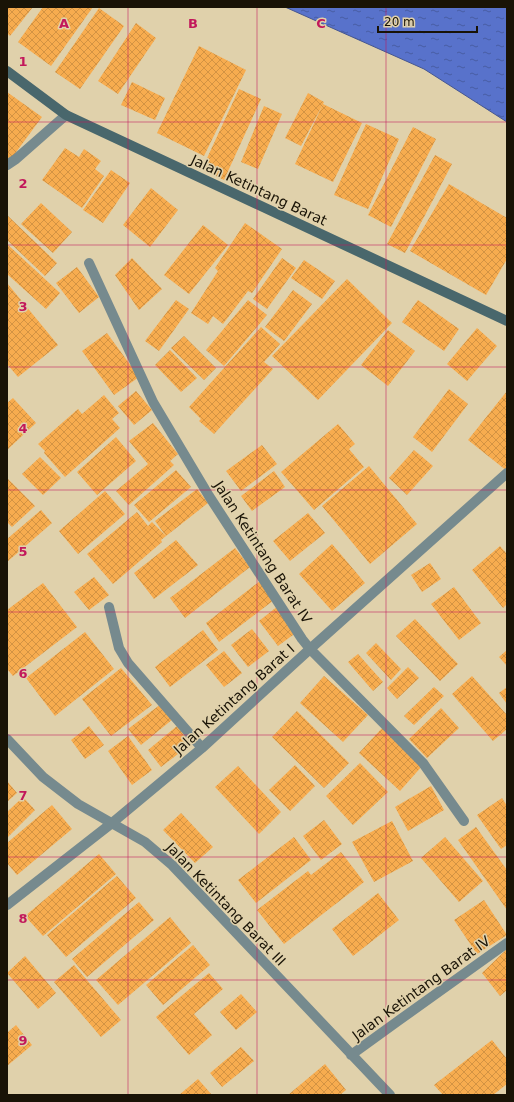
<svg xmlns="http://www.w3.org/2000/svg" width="514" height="1102" font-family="'DejaVu Sans',sans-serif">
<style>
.water{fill:url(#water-ripples);stroke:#455690}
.building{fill:url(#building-cross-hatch)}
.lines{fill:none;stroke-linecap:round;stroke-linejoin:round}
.street{stroke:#768a8e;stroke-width:10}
.secondary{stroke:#49676c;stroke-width:10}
.grid{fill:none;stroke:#c2185b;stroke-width:1;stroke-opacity:0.55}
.labels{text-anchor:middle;stroke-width:3;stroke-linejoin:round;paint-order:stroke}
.street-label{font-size:14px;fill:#191306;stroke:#e0d1ab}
.grid-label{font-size:13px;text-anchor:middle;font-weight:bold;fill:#c2185b;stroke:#e0d1ab;stroke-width:3;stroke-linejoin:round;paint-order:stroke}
</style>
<defs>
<pattern id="water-ripples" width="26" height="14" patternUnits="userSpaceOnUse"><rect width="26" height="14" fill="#5872cb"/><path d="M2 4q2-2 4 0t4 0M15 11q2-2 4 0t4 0" fill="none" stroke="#485ca3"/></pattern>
<pattern id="building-cross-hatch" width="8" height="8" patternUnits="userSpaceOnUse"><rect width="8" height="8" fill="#f7ac4f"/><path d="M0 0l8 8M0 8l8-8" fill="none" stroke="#d39343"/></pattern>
</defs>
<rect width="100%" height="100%" fill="#e0d1ab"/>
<path class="water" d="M285,7H507V122L424,69Z"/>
<path class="building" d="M7,7H33L10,36L7,33Z
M43,7H93L51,66L18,42Z
M99,8L124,26L80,89L55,72Z
M136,23L156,38L118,94L98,81Z
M199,46L246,70L204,156L157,133Z
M132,82L165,98L155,120L121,105Z
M239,89L261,99L224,180L202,169Z
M7,92L42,117L11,159L7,157Z
M308,93L324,102L301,146L285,138Z
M323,104L362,123L333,182L295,164Z
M264,106L282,114L258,169L241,162Z
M366,124L399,139L368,209L334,195Z
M413,127L436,139L391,227L368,215Z
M65,148L79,157L84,149L101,161L95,169L104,176L82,208L42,180Z
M435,155L452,164L405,253L387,244Z
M111,170L130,183L103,223L83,210Z
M449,184L507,218V259L486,295L410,251Z
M151,188L178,210L150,247L123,225Z
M41,203L72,232L53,253L21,224Z
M7,215L57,263L45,276L7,240Z
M245,223L282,249L252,293L248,291L223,324L213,316L208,324L191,313L218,271L215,268Z
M203,225L228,245L189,294L164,275Z
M7,244L60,293L46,309L7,274Z
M132,258L162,289L139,310L115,275Z
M282,258L296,268L267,309L253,299Z
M304,260L335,281L322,299L291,278Z
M77,267L99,297L79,313L56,283Z
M347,279L392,323L318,400L272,356Z
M7,283L58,345L18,377L7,364Z
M293,290L312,304L284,341L265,327Z
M176,300L189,309L159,351L145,341Z
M248,300L267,315L224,366L206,350Z
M418,300L459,329L444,351L402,322Z
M261,327L280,344L264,362L273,369L214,434L199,421L201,419L189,407Z
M477,328L497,346L467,381L447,364Z
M388,330L415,351L388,386L361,365Z
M107,333L139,377L114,395L82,351Z
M184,336L216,368L204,380L171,348Z
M170,350L197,378L181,392L155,365Z
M449,389L468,404L432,452L413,437Z
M136,391L152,410L134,425L118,406Z
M507,391V471L468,440Z
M104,395L119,413L112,419L120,428L65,477L44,453L45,451L38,444L78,409L82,414Z
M13,398L36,423L7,450V403Z
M153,423L178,454L170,461L174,465L129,505L116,491L148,464L129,441Z
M338,424L355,444L349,449L364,467L314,510L281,472Z
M116,437L136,461L97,495L77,472Z
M262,445L277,464L241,491L226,471Z
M414,450L433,466L407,495L389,478Z
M40,457L61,478L43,495L22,474Z
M369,466L417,524L370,564L322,506Z
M176,470L191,487L149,522L134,505Z
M274,471L285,487L252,511L241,496Z
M7,478L35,506L12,527L7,522Z
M197,489L208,503L161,540L162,542L113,584L87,554L137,512L148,526L152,522L166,536L155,521Z
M105,491L125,514L78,554L59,531Z
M41,510L52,523L7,562V539Z
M308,513L325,533L290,561L273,541Z
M176,540L198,565L154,599L134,573Z
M332,544L365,583L332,611L299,574Z
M500,546L507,554V604L503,608L472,570Z
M235,548L250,567L185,618L170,598Z
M430,563L441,579L422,592L411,575Z
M94,577L109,595L89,610L74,592Z
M260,581L274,600L219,642L206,623Z
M43,583L77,627L13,676L7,669V610Z
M454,587L481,623L459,640L431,604Z
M278,606L297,632L278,646L259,621Z
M415,619L458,664L440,681L396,636Z
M252,629L269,651L248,667L231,645Z
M203,630L218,650L170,687L155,667Z
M85,632L114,669L55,716L26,678Z
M376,643L401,669L391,680L366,653Z
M507,650V666L499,657Z
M224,651L242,673L224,687L206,665Z
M358,654L383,682L373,691L348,662Z
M408,667L419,678L397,699L387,688Z
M121,668L152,705L111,736L82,699Z
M324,676L368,715L343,742L300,703Z
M472,676L507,715V729L493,741L452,694Z
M434,687L444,696L414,725L404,716Z
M507,687V704L499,693Z
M161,704L173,719L141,745L128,729Z
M441,708L459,728L427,758L409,739Z
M297,711L349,763L324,788L272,737Z
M89,726L104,745L85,759L71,740Z
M177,726L191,744L161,767L148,750Z
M383,727L423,765L400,791L359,753Z
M128,736L152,770L132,785L108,751Z
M360,763L388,792L353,825L326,796Z
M295,765L315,786L290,811L269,790Z
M238,766L281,812L259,834L215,787Z
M7,781L17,793L7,802Z
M431,786L444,810L408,831L395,807Z
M23,797L35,810L7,838V812Z
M502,798L507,806V845L501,849L477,815Z
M52,805L72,829L17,875L7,863V843Z
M181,813L213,847L195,863L163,830Z
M324,820L342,844L321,860L303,836Z
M392,821L413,861L374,882L352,842Z
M476,827L507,870V910L458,840Z
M294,837L311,860L256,903L238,880Z
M445,837L483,881L459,902L421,858Z
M341,852L364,882L284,944L257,910L308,871L311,875Z
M99,854L116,874L43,936L25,916Z
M117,876L136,898L66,957L47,935Z
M378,893L399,920L353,956L332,929Z
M484,900L507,935L477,954L454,920Z
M139,902L154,920L87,977L72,959Z
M170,917L191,943L118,1005L96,980Z
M193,945L210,965L163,1005L146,985Z
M507,949V990L500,996L482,973Z
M25,956L56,993L38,1009L7,973Z
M74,965L121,1020L101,1037L54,982Z
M209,973L223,989L194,1014L212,1035L189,1055L156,1017Z
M241,994L257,1012L236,1030L220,1012Z
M16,1025L32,1045L7,1066V1033Z
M492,1040L507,1059V1084L493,1095H443L434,1085Z
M241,1047L254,1061L222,1087L210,1073Z
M325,1064L346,1090L340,1095H288Z
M198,1079L212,1095H179Z"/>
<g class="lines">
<path class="street" d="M7,165L16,159L66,115
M89,263L153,402L209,496L302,639L310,649L423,763L464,821
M109,607L119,648L128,663L202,748
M7,739L43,777L78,804L145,842L172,865L390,1095
M7,905L112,823L202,748L310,649L507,473
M351,1055L398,1021L507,943"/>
<path class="secondary" d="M7,71L66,115L507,321"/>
</g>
<path class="grid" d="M128,7V1095M257,7V1095M386,7V1095M7,122H507M7,245H507M7,367H507M7,490H507M7,612H507M7,735H507M7,857H507M7,980H507"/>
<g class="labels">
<g class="street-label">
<text transform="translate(259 190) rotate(25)" y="5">Jalan Ketintang Barat</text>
<text transform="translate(263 552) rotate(57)" y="5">Jalan Ketintang Barat IV</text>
<text transform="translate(234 699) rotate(-42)" y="5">Jalan Ketintang Barat I</text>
<text transform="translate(226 904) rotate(46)" y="5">Jalan Ketintang Barat III</text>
<text transform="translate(421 988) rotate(-36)" y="5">Jalan Ketintang Barat IV</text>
</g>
</g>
<g class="grid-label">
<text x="64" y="28">A</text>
<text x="193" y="28">B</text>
<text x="321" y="28">C</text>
<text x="23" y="66">1</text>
<text x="23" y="188">2</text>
<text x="23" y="311">3</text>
<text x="23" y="433">4</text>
<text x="23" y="556">5</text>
<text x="23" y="678">6</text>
<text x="23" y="800">7</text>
<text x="23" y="923">8</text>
<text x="23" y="1045">9</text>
</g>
<rect width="514" height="1102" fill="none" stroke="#191306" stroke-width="16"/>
<path d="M378 26v6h99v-6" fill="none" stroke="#191306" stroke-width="2"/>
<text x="384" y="26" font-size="12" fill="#191306" stroke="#e0d1ab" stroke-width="3" paint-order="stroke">20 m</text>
</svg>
